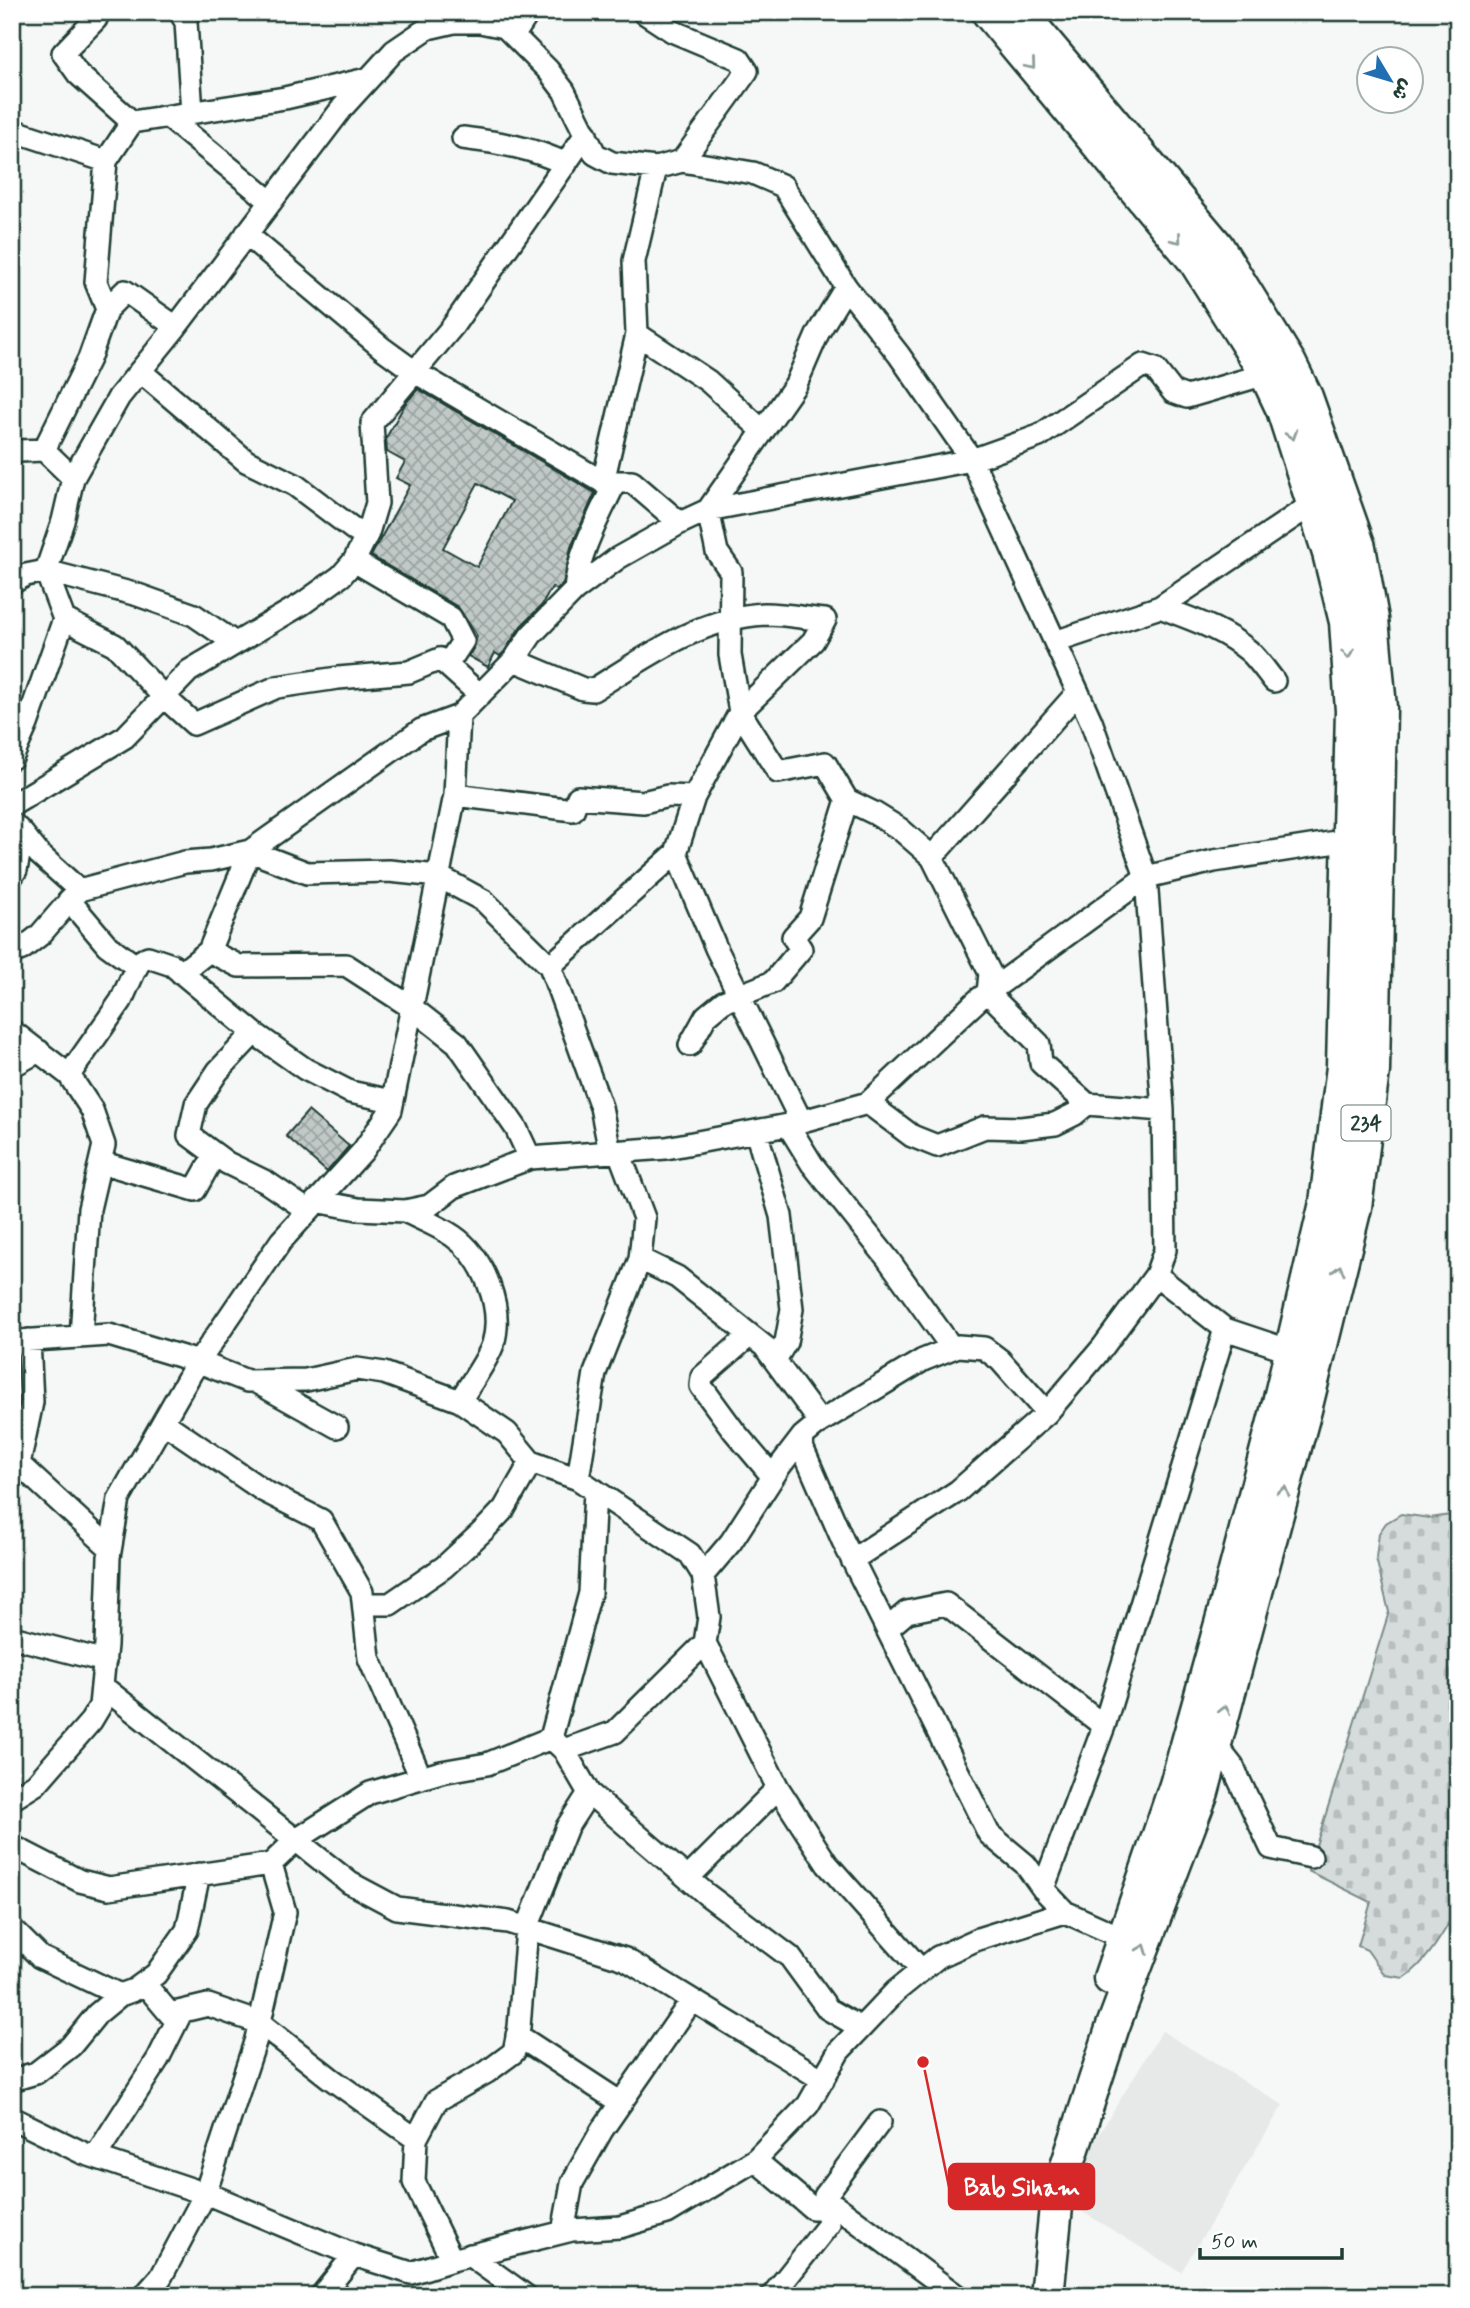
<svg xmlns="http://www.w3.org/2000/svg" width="1470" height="2308" font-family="Mynerve,'Playpen Sans Arabic',sans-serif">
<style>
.built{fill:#e6e9e8}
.cemetery{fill:url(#cemetery-stones);stroke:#7a8c88;stroke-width:2}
.building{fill:url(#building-cross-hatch);stroke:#1f3d34;stroke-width:2;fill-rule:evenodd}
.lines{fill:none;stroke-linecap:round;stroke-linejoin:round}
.street-casing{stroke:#1f3d34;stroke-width:26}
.primary-casing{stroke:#1f3d34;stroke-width:37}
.street{stroke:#fff;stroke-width:21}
.primary{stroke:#fff;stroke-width:32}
.oneway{stroke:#8f9e9a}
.labels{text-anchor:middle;stroke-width:5;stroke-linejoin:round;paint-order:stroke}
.shield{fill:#fff;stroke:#627771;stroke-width:2}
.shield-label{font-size:21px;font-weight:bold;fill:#1f3d34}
.leader{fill:none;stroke:#d62828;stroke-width:2.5}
.callout-dot{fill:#d62828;stroke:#fff;stroke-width:2.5}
.callout{fill:#d62828;stroke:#d62828;stroke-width:2.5}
.callout-label{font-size:24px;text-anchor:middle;font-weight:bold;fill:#fff}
</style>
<defs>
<pattern id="cemetery-stones" width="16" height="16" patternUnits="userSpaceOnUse" patternTransform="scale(1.75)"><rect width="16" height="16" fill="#d6dcdb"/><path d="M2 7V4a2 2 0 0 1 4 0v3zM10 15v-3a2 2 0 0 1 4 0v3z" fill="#b7bebd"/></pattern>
<pattern id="building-cross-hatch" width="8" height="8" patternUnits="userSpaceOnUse" patternTransform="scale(1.75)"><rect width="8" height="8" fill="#c0c9c6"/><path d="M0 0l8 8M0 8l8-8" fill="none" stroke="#9ba4a2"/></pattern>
</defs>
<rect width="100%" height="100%" fill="#f6f7f7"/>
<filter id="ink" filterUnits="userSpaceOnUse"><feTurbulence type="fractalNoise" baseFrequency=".0143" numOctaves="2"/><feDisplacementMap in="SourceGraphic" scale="14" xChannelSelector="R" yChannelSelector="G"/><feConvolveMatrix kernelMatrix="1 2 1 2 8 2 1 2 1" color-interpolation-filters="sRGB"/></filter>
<g filter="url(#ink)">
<path class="built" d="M1162,2031L1283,2105L1181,2272L1060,2198Z"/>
<path class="cemetery" d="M1401,1514L1430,1518L1458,1514V1908C1443,1933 1428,1962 1404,1978L1385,1975L1367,1950L1358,1946L1371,1902L1308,1871L1389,1612L1376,1558L1379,1533L1386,1523Z"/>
<path class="building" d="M418,389L595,493L571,547L563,584L557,590L552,587L542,605L521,626L504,652L500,656L495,653L488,667L468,656L474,648L477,636L458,607L371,556L410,485L396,478L405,462L387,452L386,438L405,404ZM478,483L512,501L477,567L443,548Z
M308,1111L349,1146L327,1172L286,1136Z"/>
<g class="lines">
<defs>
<path id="street" d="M90,12L96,19L63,53L78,74L132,122
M180,12L186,22L192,113
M643,12L672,31L739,59L747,71L682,161
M514,35L529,12
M168,117L271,202
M12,130L106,161
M463,138C501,143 530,147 566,164
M246,234L382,348L415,372L603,482L611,491C596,522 578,555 575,590
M107,309L96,282L106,161L132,122L285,98L367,79
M637,334L708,381L763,431
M140,371L246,461L295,485L356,531L368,533
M44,450L73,478
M12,454L19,451L44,450L89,359L107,309L125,291L176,327
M603,482L637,334L634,261L656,168
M603,482H632L680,523
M354,561L451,618L463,641L447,665
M12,583L26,575L46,571L64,619L115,645L163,696L194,724L277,687L338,678L409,672L440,659L480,695
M1160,607C1191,619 1223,629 1249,651C1258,659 1266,671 1274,681
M1055,642L1160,607L1314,503
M235,643L194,615L138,595L46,571L63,521L73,478L119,397L176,327L343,107L394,51L428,28L454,22H480L505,27L548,70L564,91L595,154L612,163L656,168L682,161L753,173L783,186L846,287L899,355L972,460L1091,721L1146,877L1163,1110L1165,1250L1156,1275L1225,1329L1291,1351
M514,660L583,689L593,690C646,657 701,617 765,614C785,614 805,618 825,620L813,641L740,712L694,797L676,853L550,966
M12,758L27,724L64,619
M455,795L573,810L578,797L643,802L668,796L694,797
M847,800L825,763L778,772L740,712L730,655L731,572L717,552L708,510L972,460L1039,436L1143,365L1155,369L1173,392L1187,397L1266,374
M12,805L125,737L189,671L302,604L341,576L354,561L368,533L377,503L372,423L453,326L586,134
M12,823L23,834L16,870L12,876
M23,834L39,854L79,890
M676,853L716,948L801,1121
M932,857L1078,692
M69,900L107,945L137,967
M209,951L239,966L346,965L411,1007L457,1043L516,1128L530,1158
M12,953L22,949L40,935L79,890L185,862L211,860L250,851L307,873L389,871L438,876L484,901L550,966L601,1107L610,1152
M181,973L209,951L250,851L421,730L459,716L514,660L531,635L575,590L618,558L680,523L708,510L796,384L818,333L846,287
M12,1031L69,1075L92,1110L104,1145L89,1209L81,1337
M254,1033L218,1071L196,1104L189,1135L227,1163L266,1182L307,1210
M690,1045L706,1016L723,1002L773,982L801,949L793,937L810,918L847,800L874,813L900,829L932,857L990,973L988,993L1039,1044L1041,1063L1087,1104
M12,1066L39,1051
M69,1075L121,1001L138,963L148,957L172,965L254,1033L305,1069L350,1092L392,1101
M868,1103L912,1136L937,1146L985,1127L1021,1128L1055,1124L1075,1114L1087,1104L1163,1110
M788,1125L812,1164L888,1259L952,1348
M756,1131L781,1216L792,1309L786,1342L775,1360
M100,1162L195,1190L215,1154
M316,1201L358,1209L405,1211L429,1206L454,1187L530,1158L666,1148L788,1125L868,1103L979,999L1146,877L1214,861L1349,840
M405,1211C420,1219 439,1226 453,1236C484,1257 504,1308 493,1344C488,1360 469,1385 460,1401
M640,1259L677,1277L764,1346L820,1422
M750,1335L702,1377L701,1386L734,1431L773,1477
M12,1339L19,1341L109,1335L199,1362L247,1381L306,1380L357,1369L384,1373L460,1401L507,1433L531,1462L578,1479L690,1554L703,1575L709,1617L705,1643L778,1788L827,1864L921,1970
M29,1340L32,1402L18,1469L23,1468L110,1548
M256,1382L337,1427
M163,1422L264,1491L321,1520L362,1592L369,1658L421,1778
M803,1436L802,1447L843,1541L989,1834L1025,1864L1043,1889L1065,1912L1123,1938
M578,1479L595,1373L640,1259L644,1218L619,1152
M852,1560L958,1491L1047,1413L1103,1347L1156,1275
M703,1575L731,1542L780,1466L803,1436L820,1422L923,1360L958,1346L984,1348L1000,1360L1047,1413
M364,1604H390L444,1567L484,1530L504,1509L531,1462
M887,1629L907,1612L946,1604L1104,1726
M12,1637L105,1661
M102,1686L350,1883L397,1908L508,1922L625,1959L823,2080
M551,1738L590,1593L595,1490
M1215,1744L1233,1767L1271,1848L1311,1857
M564,1750L615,1732L705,1643
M12,1799L36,1784L91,1721L100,1706L106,1645L109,1557L119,1499L191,1373L281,1241L363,1151L391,1110L455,795L459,716
M12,1846L80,1881L109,1888L271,1864L296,1840L370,1793L441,1772L487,1764L551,1738L564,1750L589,1793L706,1894L790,1957L828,2009L861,2028
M688,1878L778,1788
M1043,1889L1104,1726L1225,1329
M12,1929L40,1957L120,1995
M144,1983L170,2014L208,2005L260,2023L330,2078L416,2139
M517,2035L621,2103
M12,2080L36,2073L71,2046L97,2014L120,1995L134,1990L156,1974L187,1930L199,1874
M12,2118L83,2153L215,2197L354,2255L411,2273L452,2260L572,2230L620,2227L667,2213L755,2160L808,2105L839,2051L896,1991L938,1957L978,1939L1065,1912
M95,2157L158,2059L182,2011
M755,2160L812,2208L836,2206L957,2296
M563,2232L572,2183L602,2130L692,2000
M469,2255L526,2296
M452,2260L414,2182L416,2139L436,2101L487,2072L514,2052L519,2027L527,1928L567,1827L589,1793
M144,2296L161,2277L205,2194L256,2039L285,1912L271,1864
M321,2296L354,2255
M772,2296L829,2224L825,2196L880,2122"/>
<path id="primary" d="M988,12L1195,261L1266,374L1283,410L1329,553L1346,622L1352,711L1343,1067L1326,1203L1279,1403L1226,1606L1176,1785L1110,1978
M1020,12L1217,246L1290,364L1306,397L1359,547L1372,619L1380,708L1373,1071L1355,1207L1305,1410L1202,1792L1113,2026L1057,2197L1047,2296"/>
</defs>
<use href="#street" class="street-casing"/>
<use href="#primary" class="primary-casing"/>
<use href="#street" class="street"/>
<use href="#primary" class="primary"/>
</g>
<defs><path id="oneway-chevron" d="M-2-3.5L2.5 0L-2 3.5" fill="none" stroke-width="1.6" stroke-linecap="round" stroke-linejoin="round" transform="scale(1.75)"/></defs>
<g class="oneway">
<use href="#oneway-chevron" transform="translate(1031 65) rotate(50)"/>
<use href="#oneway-chevron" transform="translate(1177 239) rotate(50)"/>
<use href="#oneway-chevron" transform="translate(1292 435) rotate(72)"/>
<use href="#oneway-chevron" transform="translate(1348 654) rotate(86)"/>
<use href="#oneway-chevron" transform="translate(1339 1270) rotate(-76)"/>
<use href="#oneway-chevron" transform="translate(1284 1491) rotate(-75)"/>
<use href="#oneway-chevron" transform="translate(1225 1710) rotate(-75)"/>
<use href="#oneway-chevron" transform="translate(1143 1949) rotate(-69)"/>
</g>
</g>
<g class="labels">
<rect class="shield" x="1341.5" y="1105.5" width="49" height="35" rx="5"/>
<g class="shield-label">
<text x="1366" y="1130">234</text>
</g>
</g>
<path class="leader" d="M923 2062L949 2187"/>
<circle class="callout-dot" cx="923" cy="2062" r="7"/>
<rect class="callout" x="949" y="2164" width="145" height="45" rx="7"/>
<g class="callout-label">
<text x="1022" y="2195">Bab Siham</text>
</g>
<rect width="1470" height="2308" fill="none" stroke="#fff" stroke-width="42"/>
<rect x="21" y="21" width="1428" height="2266" fill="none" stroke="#1f3d34" stroke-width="2.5" filter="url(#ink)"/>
<g transform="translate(1390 80) rotate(128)"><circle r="33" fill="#ffffff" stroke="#a5b1ae" stroke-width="2"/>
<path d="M0-5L12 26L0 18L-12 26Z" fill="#1f6fb2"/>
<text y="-10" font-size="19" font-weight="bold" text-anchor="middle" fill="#1f3d34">ش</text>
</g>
<path d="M1200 2248v10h142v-10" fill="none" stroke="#1f3d34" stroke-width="3.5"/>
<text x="1211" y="2248" font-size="21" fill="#1f3d34" stroke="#ffffff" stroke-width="5" paint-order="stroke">50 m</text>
</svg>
